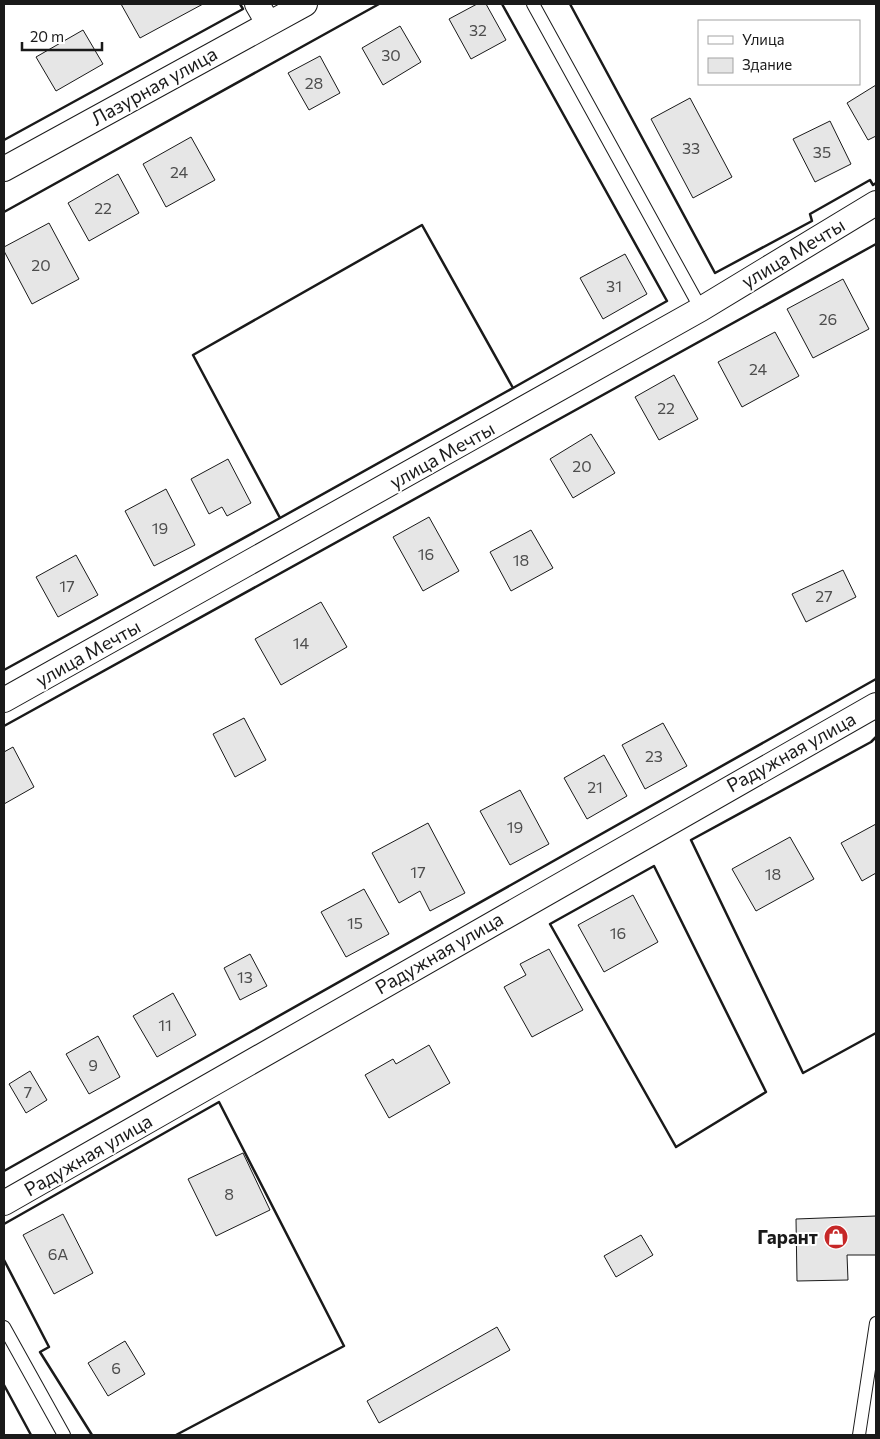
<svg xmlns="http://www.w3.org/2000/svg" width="880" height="1439" font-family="Commissioner,sans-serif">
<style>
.building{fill:#e6e6e6;stroke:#1a1a1a}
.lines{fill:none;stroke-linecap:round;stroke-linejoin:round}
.lane-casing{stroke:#1a1a1a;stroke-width:14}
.street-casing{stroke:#1a1a1a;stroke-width:26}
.lane{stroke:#fff;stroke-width:12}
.street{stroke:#fff;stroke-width:24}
.wall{stroke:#1a1a1a;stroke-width:2.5}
.labels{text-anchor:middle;stroke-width:4;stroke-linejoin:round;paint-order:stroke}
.number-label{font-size:16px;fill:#4d4d4d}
.street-label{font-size:19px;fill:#1a1a1a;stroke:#fff}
.poi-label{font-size:19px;font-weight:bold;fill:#1a1a1a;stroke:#fff;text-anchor:end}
</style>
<rect width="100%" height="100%" fill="#fff"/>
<path class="building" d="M121,4H203L140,38Z
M477,4H486L506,40L471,59L449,19Z
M400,26L421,62L383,85L362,48Z
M83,30L103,64L56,91L36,57Z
M320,56L340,93L309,110L288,73Z
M876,85V136L868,140L847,103Z
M690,98L732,177L693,198L651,119Z
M830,121L851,164L815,182L793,139Z
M191,137L215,180L166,207L143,164Z
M118,174L139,213L89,241L68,203Z
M49,223L79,279L32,304L4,251V247Z
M625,254L647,294L603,319L580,278Z
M843,279L869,329L813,358L787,309Z
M775,332L799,376L742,407L718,362Z
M674,375L698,419L659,440L635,397Z
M591,434L615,473L573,498L550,459Z
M228,459L251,503L227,516L222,507L209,514L191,479Z
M166,489L195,545L154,566L125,511Z
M429,517L459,571L423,591L393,537Z
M531,530L553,568L511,591L490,552Z
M76,555L98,595L58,617L36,577Z
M843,570L856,597L806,622L792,594Z
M321,602L347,647L281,685L255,639Z
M244,718L266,760L235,777L213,734Z
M663,723L687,766L645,789L622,745Z
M13,747L34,787L4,804V752Z
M604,755L627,796L587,819L564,778Z
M520,790L549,844L510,865L480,811Z
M428,823L465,893L430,911L420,891L399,903L372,853Z
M876,824V873L862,881L841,843Z
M790,837L814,879L756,911L732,869Z
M364,889L389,934L346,957L321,912Z
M633,895L658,942L604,972L578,925Z
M549,949L583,1010L532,1037L504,987L526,975L520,964Z
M250,954L267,986L240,1000L224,968Z
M173,993L196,1035L157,1057L133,1016Z
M98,1036L120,1077L89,1094L66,1054Z
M429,1045L450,1083L389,1118L365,1075L393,1059L396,1064Z
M30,1071L47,1100L26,1113L9,1084Z
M243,1153L270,1210L216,1236L188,1179Z
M63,1214L93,1273L54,1294L23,1235Z
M876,1216V1255H847L848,1280L797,1281L796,1219Z
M641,1235L653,1255L616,1277L604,1256Z
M497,1327L510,1350L379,1423L367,1401Z
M125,1341L145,1374L108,1396L88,1363Z"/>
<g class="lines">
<defs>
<path id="lane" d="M533,4L701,309
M4,1327L64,1435
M859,1435L876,1323"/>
<path id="street" d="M257,4L268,23
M4,169L305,4
M4,700L701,309L876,203
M4,1203L876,705"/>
</defs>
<use href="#lane" class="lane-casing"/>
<use href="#street" class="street-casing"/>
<use href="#lane" class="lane"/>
<use href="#street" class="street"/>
<path class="wall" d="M570,4L715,273L812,221L810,214L870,180L873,185L876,183
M4,140L243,9L240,4
M4,212L379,4
M280,518L513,388
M4,670L280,518L193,355L422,225L513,388L667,301L502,4
M4,726L876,244
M876,737L871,742L691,840L803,1073L876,1033
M654,866L766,1092L676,1147L550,924Z
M4,1171L876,679
M4,1224L219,1102L344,1346L176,1435
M4,1260L49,1347L40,1352L92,1435
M4,1385L31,1435"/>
</g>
<defs>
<symbol id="shop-disc" viewBox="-11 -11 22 22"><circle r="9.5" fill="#c62828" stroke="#fff"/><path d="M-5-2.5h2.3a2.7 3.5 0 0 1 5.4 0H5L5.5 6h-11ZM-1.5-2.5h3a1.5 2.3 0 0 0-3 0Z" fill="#fff"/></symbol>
</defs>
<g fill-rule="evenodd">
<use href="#shop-disc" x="822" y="1223" width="28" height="28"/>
</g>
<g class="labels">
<g class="number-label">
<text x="478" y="36">32</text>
<text x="391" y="61">30</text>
<text x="314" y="89">28</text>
<text x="691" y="154">33</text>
<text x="822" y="158">35</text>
<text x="179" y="178">24</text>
<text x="103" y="214">22</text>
<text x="41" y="271">20</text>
<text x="614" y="292">31</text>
<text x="828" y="325">26</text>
<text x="758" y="375">24</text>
<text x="666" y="414">22</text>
<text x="582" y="472">20</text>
<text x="160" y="534">19</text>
<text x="426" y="560">16</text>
<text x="521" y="566">18</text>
<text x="67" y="592">17</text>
<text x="824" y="602">27</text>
<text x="301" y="649">14</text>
<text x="654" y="762">23</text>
<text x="595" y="793">21</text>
<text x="515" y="833">19</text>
<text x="418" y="878">17</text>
<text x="773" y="880">18</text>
<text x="355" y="929">15</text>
<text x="618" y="939">16</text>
<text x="245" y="983">13</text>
<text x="165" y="1031">11</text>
<text x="93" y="1071">9</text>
<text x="28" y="1098">7</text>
<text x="229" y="1200">8</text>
<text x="58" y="1260">6А</text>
<text x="116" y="1374">6</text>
</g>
<g class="street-label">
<text transform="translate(154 86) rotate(-29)" y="7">Лазурная улица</text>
<text transform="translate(793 253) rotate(-31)" y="7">улица Мечты</text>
<text transform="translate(442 455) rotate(-29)" y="7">улица Мечты</text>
<text transform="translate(88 653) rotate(-29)" y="7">улица Мечты</text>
<text transform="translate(791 752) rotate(-29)" y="7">Радужная улица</text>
<text transform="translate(439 953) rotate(-30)" y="7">Радужная улица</text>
<text transform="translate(88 1155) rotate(-30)" y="7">Радужная улица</text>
</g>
<g class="poi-label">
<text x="818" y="1244">Гарант</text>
</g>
</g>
<rect width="880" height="1439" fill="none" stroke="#1a1a1a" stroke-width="10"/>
<rect x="698" y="20" width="162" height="65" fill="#ffffff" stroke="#a3a3a3"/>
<rect x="708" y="36" width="25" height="8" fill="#ffffff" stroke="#a3a3a3"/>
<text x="742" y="45" font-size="15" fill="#1a1a1a">Улица</text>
<rect x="708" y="58" width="25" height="15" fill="#e6e6e6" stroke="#a3a3a3"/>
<text x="742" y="70" font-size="15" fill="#1a1a1a">Здание</text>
<path d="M22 42v8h80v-8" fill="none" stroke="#1a1a1a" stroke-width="2.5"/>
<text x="30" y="42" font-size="15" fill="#1a1a1a" stroke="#ffffff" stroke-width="4" paint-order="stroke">20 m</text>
</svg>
